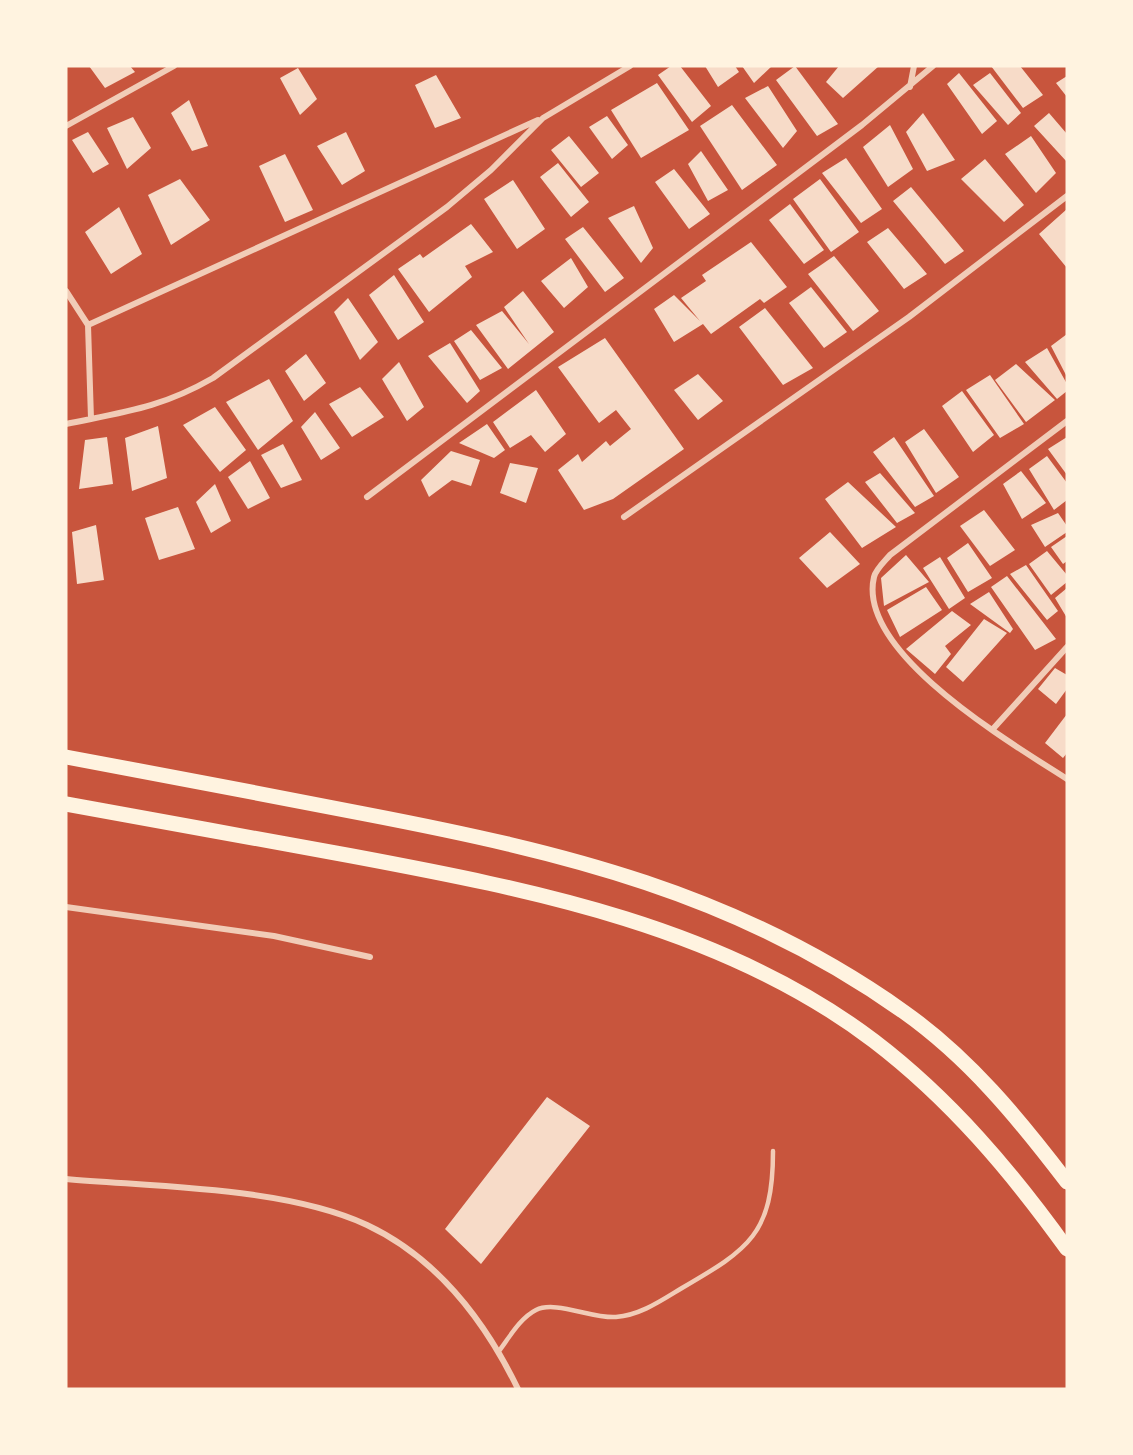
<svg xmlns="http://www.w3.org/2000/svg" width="1133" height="1455" font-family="'Titillium Web',sans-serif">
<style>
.building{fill:#f7dbc8}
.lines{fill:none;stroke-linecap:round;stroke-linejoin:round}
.service{stroke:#f1ccb7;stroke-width:4.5}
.minor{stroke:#f1ccb7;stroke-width:6}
.primary{stroke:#fff3e0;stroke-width:15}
</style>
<rect width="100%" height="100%" fill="#c8553d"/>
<path class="building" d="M89,66H130L135,72L105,88Z
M671,66H680L711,106L692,122L658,75Z
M705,66H735L739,72L718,87Z
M742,66H772L754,83Z
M795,66L838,124L817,136L776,80Z
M839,66H879L843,98L826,82Z
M991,66H1020L1043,95L1023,108Z
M298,68L317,99L300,115L280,78Z
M959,73L997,121L982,134L947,84Z
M990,73L1021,113L1008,125L973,85Z
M436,75L461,118L435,128L415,85Z
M1067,76V97L1056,83Z
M657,83L689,130L641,158L611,110Z
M768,86L797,131L783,148L745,98Z
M189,100L208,146L192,151L171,113Z
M732,105L777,165L742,190L700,126Z
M923,113L955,160L927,171L906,132Z
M1049,113L1067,134V162L1034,126Z
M607,116L628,145L612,159L589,127Z
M133,117L151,148L127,169L107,128Z
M890,125L913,169L888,187L863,147Z
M88,132L109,164L93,173L72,140Z
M346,132L365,171L342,185L317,146Z
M569,136L599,173L581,187L551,150Z
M1031,136L1056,173L1036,193L1005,154Z
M701,151L728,190L708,201L688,164Z
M285,154L313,210L285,222L259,166Z
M846,158L882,209L861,223L822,173Z
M985,159L1024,205L1004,222L961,179Z
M558,163L589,202L571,217L540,177Z
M674,169L710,214L689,229L655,182Z
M180,179L210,220L171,245L148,195Z
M820,179L859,232L831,252L793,199Z
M513,180L545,229L517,249L484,199Z
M911,187L964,251L945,264L893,201Z
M790,204L824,250L804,264L769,220Z
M634,206L653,248L641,263L608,218Z
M119,207L142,254L111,274L85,232Z
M1067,209V268L1039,234Z
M471,224L493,252L465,266L472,277L429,312L398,269L420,254L423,258Z
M583,227L624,278L605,292L565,239Z
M888,228L927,274L904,289L867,242Z
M751,242L787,287L764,303L760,299L711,334L703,324L674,342L654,309L674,295L700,321L681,298L706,281L702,275Z
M834,256L879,311L853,331L808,274Z
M571,258L588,287L564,308L541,281Z
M394,275L424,322L398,340L369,295Z
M811,287L847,332L824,348L789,303Z
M523,291L554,332L508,369L476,325L502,311L529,344L504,307Z
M348,298L378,342L360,360L334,312Z
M765,308L813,368L783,385L739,327Z
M471,330L502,368L480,380L454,341Z
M1067,334V377L1051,346Z
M605,338L684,449L613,499L584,510L558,470L578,454L582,462L606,441L610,446L631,429L616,410L599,423L558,367Z
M450,343L480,391L467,403L428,356Z
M1047,348L1067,384V391L1057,399L1025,362Z
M306,354L326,383L304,401L285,371Z
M399,362L424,407L407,421L382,379Z
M1016,364L1055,400L1026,422L995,380Z
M698,374L723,401L698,420L674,390Z
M990,375L1024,424L1000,438L966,390Z
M269,379L293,421L258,450L226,402Z
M360,387L384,417L352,437L329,404Z
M536,390L566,434L545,452L531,435L510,448L493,422Z
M962,391L994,435L973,452L942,406Z
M215,407L246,450L220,472L183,425Z
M315,412L340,448L321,460L301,427Z
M487,424L505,450L494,458L459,443Z
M158,426L167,478L132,491L125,438Z
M924,429L959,477L936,493L905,442Z
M107,437L113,484L79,489L85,440Z
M894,437L934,496L915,507L873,452Z
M1067,437V475L1048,449Z
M283,444L302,480L281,488L261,455Z
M451,451L480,460L471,486L452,480L429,497L421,480Z
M1047,456L1067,483V500L1054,510L1029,469Z
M250,461L270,498L248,509L228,477Z
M510,463L538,468L526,503L500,493Z
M1021,471L1046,503L1022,519L1003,484Z
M880,473L915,513L897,523L865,482Z
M848,482L896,527L862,548L825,499Z
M215,484L231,521L211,533L196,502Z
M178,507L195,549L159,560L145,518Z
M984,510L1015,550L990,566L960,526Z
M1058,513L1067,526V532L1045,547L1031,525Z
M96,525L104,580L77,584L72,532Z
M830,532L860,564L827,588L799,558Z
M1067,536V561L1063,564L1051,547Z
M968,543L992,578L968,592L947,558Z
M1047,551L1067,575V582L1051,595L1029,564Z
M906,555L929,582L884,606L881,578Z
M940,557L965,598L949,609L923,568Z
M1026,565L1058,611L1047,620L1010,574Z
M1007,576L1056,639L1035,650L991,587Z
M926,587L942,610L900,637L887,610Z
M1067,588V618L1055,598Z
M989,592L1013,629L1010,633L970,604Z
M952,611L971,625L945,646L951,654L935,674L906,649Z
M984,619L1007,633L963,682L946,667Z
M1055,668L1067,675V689L1056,704L1038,689Z
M1067,714V753L1063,758L1045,743Z
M547,1097L590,1126L481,1264L445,1229Z"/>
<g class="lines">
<path class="service" d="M499,1351C509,1338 520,1318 536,1310C555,1300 593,1319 616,1317C641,1315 662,1300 682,1288C749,1249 773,1234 773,1151"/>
<path class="minor" d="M910,87L914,66
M66,126L174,66
M66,291L88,325L91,419
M88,325L538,120
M1067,421L890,555C885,561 876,569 874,577C856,653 1013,744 1067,779
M66,424C124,412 161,408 213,378L447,207L491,170L543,118L630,66
M367,497L862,125L933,66
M624,517L909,317L1067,196
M992,730L1067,647
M66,907L274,936L370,957
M66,1179C155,1187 286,1187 367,1225C437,1258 485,1321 518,1389"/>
<path class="primary" d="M66,757C166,776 265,794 365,814C562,852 737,893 904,1012C969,1058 1019,1119 1067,1182
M66,804C161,821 257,839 352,856C533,890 724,927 874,1041C950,1099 1011,1171 1067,1249"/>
</g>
<rect width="1133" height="1455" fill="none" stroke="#fff3e0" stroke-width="135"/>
</svg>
